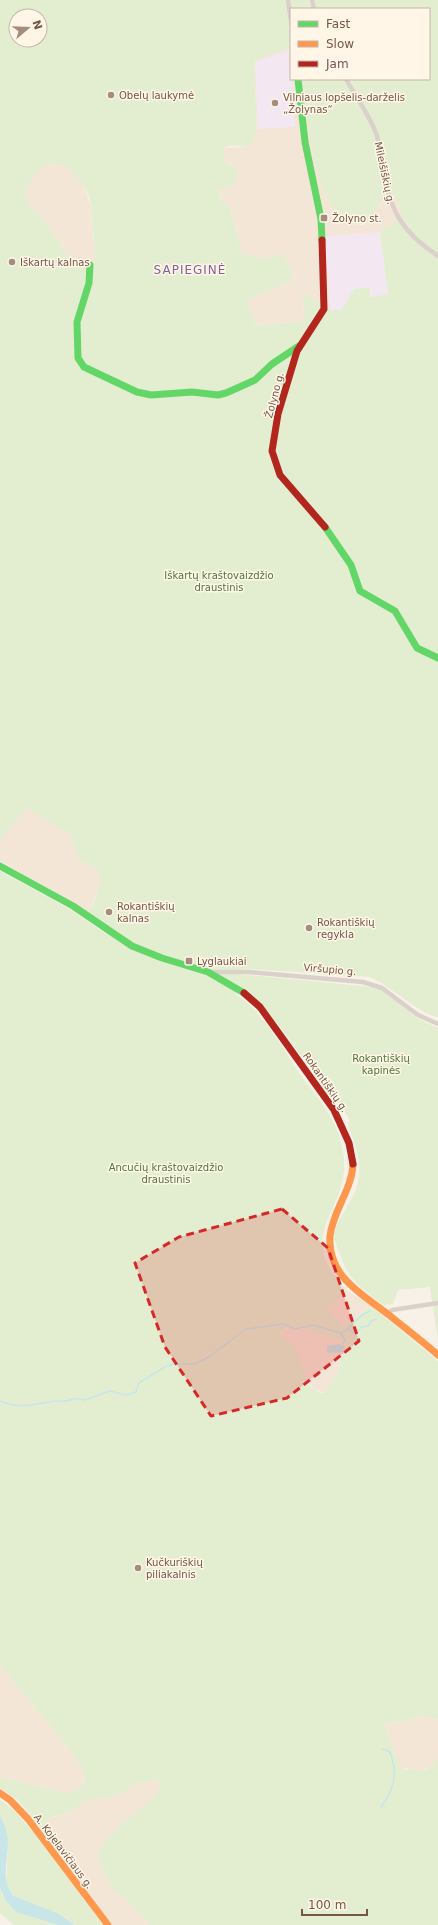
<svg xmlns="http://www.w3.org/2000/svg" width="438" height="1925" font-family="'DejaVu Sans',sans-serif">
<style>
.residential{fill:#f4e6d7}
.education{fill:#f3e7f1}
.green{fill:#e3eed1;fill-rule:evenodd}
.water{fill:#c8e6e8}
.lines{fill:none;stroke-linecap:round;stroke-linejoin:round}
.stream{stroke:#c8e6e8;stroke-width:1.5}
.street{stroke:#dad1cb;stroke-width:4.5}
.fast{stroke:#63d668;stroke-width:7}
.slow{stroke:#ff974d;stroke-width:7}
.jam{stroke:#b3261e;stroke-width:7}
.marked{fill:#d62828;fill-opacity:0.2;stroke:#d62828;stroke-width:3;stroke-dasharray:8 5;stroke-linejoin:round}
.poi-dot{fill:#a48c7e;stroke:#fff6e8;stroke-width:1.5}
.labels{text-anchor:middle;stroke-width:3;stroke-linejoin:round;paint-order:stroke}
.poi-label{font-size:10px;fill:#765646;stroke:#fff6e8;text-anchor:start}
.street-label{font-size:10px;fill:#765646;stroke:#fff6e8}
.park-label{font-size:10px;fill:#4e773c;stroke:#fff6e8}
.quarter-label{font-size:12px;letter-spacing:1px;fill:#86619a;stroke:#fff6e8}
</style>
<rect width="100%" height="100%" fill="#f8f1e7"/>
<path class="residential" d="M291,47V79H302L310,136L343,220L349,225H363L370,220L380,200L387,195H395L404,217L380,232L330,310L303,293L304,321L256,325L247,301L294,279L284,254L260,259L242,253L230,207L220,198L219,190L235,184L231,164L224,160V148L241,147L257,132L254,61Z
M49,164L66,166L84,186L92,210L95,261L83,264L74,263L69,259L48,224L29,205L24,195L31,180L39,170Z
M55,777L79,860L98,870L101,877V884L88,912L0,861V841L12,824Z
M348,1291L371,1306L343,1327L327,1309Z
M292,1327L314,1331L342,1341L347,1345L348,1348L342,1355L338,1372L325,1393L314,1390L303,1374L295,1347L282,1336L283,1330Z
M0,1666L59,1736L83,1769L85,1783L78,1789L67,1793L0,1777Z
M422,1715H428L434,1720L438,1718V1758L432,1766L424,1770L416,1771L407,1768L401,1770L384,1724L408,1721Z
M158,1780L160,1782L158,1792L121,1825L101,1846L117,1894L129,1901L149,1925H110L46,1835L48,1821L52,1817L68,1813L83,1803L92,1799L114,1797L139,1783Z"/>
<path class="education" d="M291,49V79H292L295,127L258,129L255,62Z
M380,232L388,294L371,297L369,287L354,289L341,310H330L325,236Z"/>
<path class="green" d="M0,0H438V1017C421,1015 390,986 370,977L251,969H241L239,974L372,987L384,991L417,1018L438,1028V1341L430,1287L398,1290L393,1304L383,1305C361,1288 348,1280 339,1252C337,1246 333,1239 335,1231C341,1212 358,1196 359,1175C361,1158 353,1140 348,1124L350,1120L328,1086L321,1084C299,1055 268,1002 237,985L235,994C260,1007 283,1050 300,1074C310,1088 323,1103 331,1118C338,1130 343,1145 344,1159C348,1214 291,1233 348,1291L327,1309L343,1327L371,1306L438,1361V1718L434,1720L428,1715H422L408,1721L384,1724L401,1770C419,1766 424,1779 438,1758V1925H149L129,1901L117,1894L111,1886L101,1865L98,1854L101,1846L121,1825L158,1792L160,1782L158,1780L139,1783L114,1797L92,1799L83,1803L68,1813L52,1817L48,1821V1831L46,1835L18,1800L0,1788V1777L67,1793L78,1789L85,1783L83,1769L59,1736L0,1666V871L71,910L112,938L85,917C93,904 104,885 98,870L79,860L70,834L27,808L0,841ZM291,9H429V79H302C308,122 312,198 349,225C380,225 367,212 387,195H395L403,217L380,232L388,294L371,297L369,287L354,289L341,310H330L303,293L304,321L256,325L247,301L294,279L284,254L260,259L242,253L230,207L220,198L219,190L235,184L237,173L235,168L224,160V148C238,141 249,155 257,132L254,61L291,47ZM16,16H40V40H16ZM49,164L66,166L84,186L89,197L92,210L95,261C85,263 78,265 69,259L48,224L29,205L24,195C30,181 36,172 49,164ZM288,1327C300,1326 343,1338 348,1348L342,1355L338,1372L325,1393C303,1393 303,1363 296,1349C292,1342 284,1340 281,1332Z
M0,1800L11,1808L38,1837L103,1925H75L66,1918L14,1896L7,1888L6,1883L8,1842L3,1821L0,1815Z
M0,1888C10,1920 34,1912 58,1925H14L0,1913Z"/>
<path class="water" d="M339,1344L345,1346L343,1352L327,1353V1346Z
M0,1815C4,1823 8,1833 8,1842C8,1861 0,1882 14,1896L59,1914L75,1925H58L16,1912L6,1901L0,1888Z"/>
<g class="lines">
<path class="stream" d="M349,1330L355,1333L362,1327L368,1326L371,1321L376,1319
M341,1334L345,1340L343,1344
M0,1401C26,1412 39,1400 64,1401C74,1401 73,1396 85,1400L110,1391L126,1395L136,1392L138,1384L140,1382L165,1367L174,1364H194L207,1358L246,1329L284,1324L294,1329L313,1325L341,1333C352,1329 355,1316 370,1311
M381,1807C394,1790 398,1774 390,1752L382,1749"/>
<path class="street" d="M288,0L291,21
M312,0L314,9
M346,79C356,98 370,115 377,136C380,146 381,158 383,169C390,211 402,232 438,256
M210,972H249L363,982L382,988L418,1015L438,1024
M387,1314L392,1310L438,1303"/>
<path class="fast" d="M298,79L305,142L321,219L322,240
M90,265L89,283L77,322L78,358L84,367L137,392L151,395L192,392L218,395L226,393L255,380L272,364L299,346
M325,527L351,565L360,591L395,611L417,648L438,658
M0,866L73,906L132,946L162,958L208,972L244,993"/>
<path class="slow" d="M353,1164C352,1190 333,1210 330,1236C327,1276 362,1294 389,1315C405,1328 422,1341 438,1355
M0,1793L10,1800L28,1819L108,1925"/>
<path class="jam" d="M322,240L324,309L297,351L278,414L272,451L280,475L325,527
M244,993L260,1007L334,1110L349,1143L353,1164"/>
</g>
<path class="marked" d="M282,1209L328,1248L359,1341L287,1398L211,1416L165,1347L135,1263L179,1237Z"/>
<g class="poi-dot">
<circle cx="111" cy="95" r="4"/>
<circle cx="275" cy="103" r="4"/>
<rect x="320" y="214" width="8" height="8" rx="2"/>
<circle cx="12" cy="262" r="4"/>
<circle cx="109" cy="912" r="4"/>
<circle cx="309" cy="928" r="4"/>
<rect x="185" y="957" width="8" height="8" rx="2"/>
<circle cx="138" cy="1568" r="4"/>
</g>
<g class="labels">
<g class="poi-label">
<text x="119" y="99">Obelų laukymė</text>
<text x="283" y="101">Vilniaus lopšelis-darželis<tspan x="283" dy="12">„Žolynas“</tspan></text>
<text x="332" y="222">Žolyno st.</text>
<text x="20" y="266">Iškartų kalnas</text>
<text x="117" y="910">Rokantiškių<tspan x="117" dy="12">kalnas</tspan></text>
<text x="317" y="926">Rokantiškių<tspan x="317" dy="12">regykla</tspan></text>
<text x="197" y="965">Lyglaukiai</text>
<text x="146" y="1566">Kučkuriškių<tspan x="146" dy="12">piliakalnis</tspan></text>
</g>
<g class="street-label">
<text transform="translate(385 173) rotate(78)" y="4">Mileišiškių g.</text>
<text transform="translate(274 395) rotate(-75)" y="4">Žolyno g.</text>
<text transform="translate(330 969) rotate(5)" y="4">Viršupio g.</text>
<text transform="translate(326 1082) rotate(55)" y="4">Rokantiškių g.</text>
<text transform="translate(64 1851) rotate(53)" y="4">A. Kojelavičiaus g.</text>
</g>
<g class="park-label">
<text x="219" y="579">Iškartų kraštovaizdžio<tspan x="219" dy="12">draustinis</tspan></text>
<text x="381" y="1062">Rokantiškių<tspan x="381" dy="12">kapinės</tspan></text>
<text x="166" y="1171">Ancučių kraštovaizdžio<tspan x="166" dy="12">draustinis</tspan></text>
</g>
<g class="quarter-label">
<text x="190" y="274">SAPIEGINĖ</text>
</g>
</g>
<rect x="290" y="8" width="140" height="72" fill="#fff6e8" stroke="#c8b6a7"/>
<rect x="298" y="21" width="20" height="6" fill="#63d668" stroke="#c8b6a7"/>
<text x="326" y="28" font-size="12" fill="#765646">Fast</text>
<rect x="298" y="41" width="20" height="6" fill="#ff974d" stroke="#c8b6a7"/>
<text x="326" y="48" font-size="12" fill="#765646">Slow</text>
<rect x="298" y="61" width="20" height="6" fill="#b3261e" stroke="#c8b6a7"/>
<text x="326" y="68" font-size="12" fill="#765646">Jam</text>
<g transform="translate(28 28) rotate(71)"><circle r="19" fill="#fff6e8" stroke="#c8b6a7"/>
<path d="M0-3L7 15L0 10L-7 15Z" fill="#a48c7e"/>
<text y="-6" font-size="11" font-weight="bold" text-anchor="middle" fill="#765646">N</text>
</g>
<path d="M302 1909v6h65v-6" fill="none" stroke="#765646" stroke-width="2"/>
<text x="308" y="1909" font-size="12" fill="#765646" stroke="#fff6e8" stroke-width="3" paint-order="stroke">100 m</text>
</svg>
